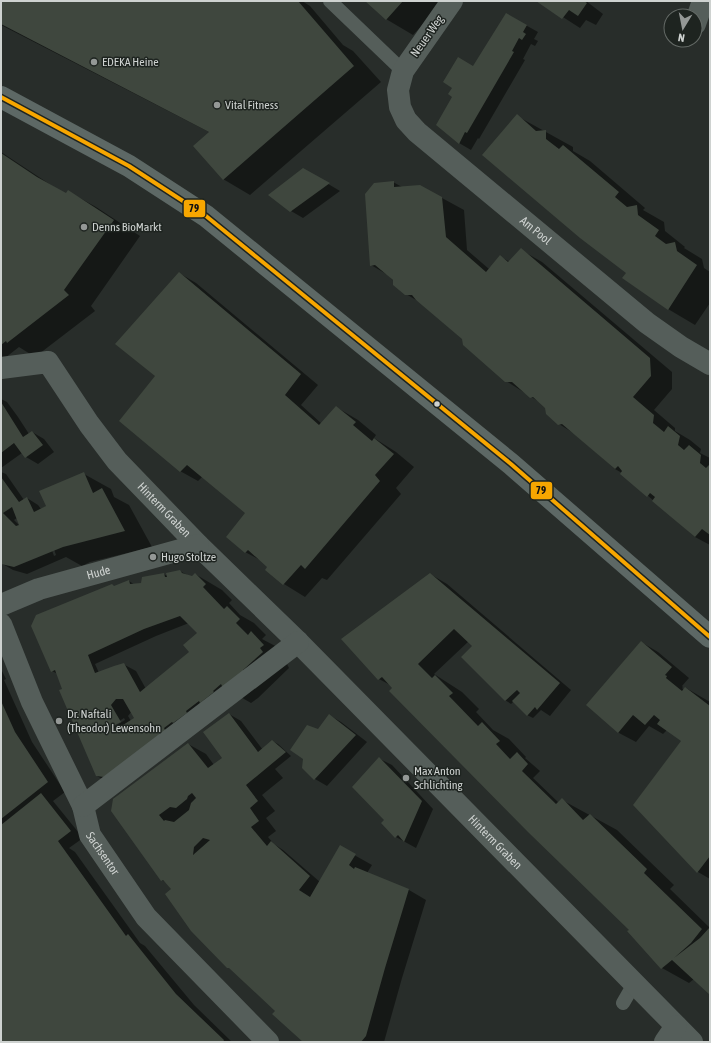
<svg xmlns="http://www.w3.org/2000/svg" width="711" height="1043" font-family="'Asap Condensed',sans-serif">
<style>
.shadow{fill:#0007;fill-rule:evenodd}
.building{fill:#3f473e;fill-rule:evenodd}
.lines{fill:none;stroke-linecap:round;stroke-linejoin:round}
.lane{stroke:#555e5a;stroke-width:14}
.street{stroke:#555e5a;stroke-width:22}
.primary{stroke:#5d6865;stroke-width:22}
.bus-1-casing{stroke:#1e2420;stroke-width:7}
.bus-1{stroke:#f7a600;stroke-width:4}
.poi-dot{fill:#949896;stroke:#1e2420;stroke-width:1.5}
.bus-dot{fill:#ced2d0;stroke:#1e2420;stroke-width:1.5}
.labels{text-anchor:middle;stroke-width:3;stroke-linejoin:round;paint-order:stroke}
.street-label{font-size:12px;fill:#ced2d0;stroke:#1e2420}
.poi-label{font-size:12px;fill:#ced2d0;stroke:#1e2420;text-anchor:start}
.line-badge{stroke:#1e2420;stroke-width:1.5}
.pale-badge-label{font-size:11px;text-anchor:middle;font-weight:bold;fill:#111}
</style>
<rect width="100%" height="100%" fill="#282d2a"/>
<path class="shadow" d="M1,1H302L310,6L343,45L353,51L381,82L250,195L223,179L211,133L1,25Z
M367,1H447L438,8L413,35L386,19Z
M538,1H586L603,14L596,25L586,20L580,28Z
M506,14L538,32L534,39L538,41L535,46L531,44L523,59L525,60L479,139L478,138L471,150L459,143L474,67Z
M517,116L573,147V151L590,161L645,208L643,210L664,222L665,231L685,247L684,248L702,259L704,268L710,272V303L695,325L668,309L627,273Z
M1,152L63,193L67,195L69,192L96,207L140,236L91,306L95,311L35,357L19,347L1,361Z
M303,169L340,191L303,218L291,211Z
M393,182L402,187L442,198L464,210L467,250L489,269L501,257L510,262L521,250L542,262L672,372V389L654,410L675,428V431L690,440L701,449L700,453L710,458V545L695,537L622,473L615,469L575,434L559,424L546,407L541,403L506,381L463,339L421,303L406,294L388,275L371,265Z
M179,273L196,283L318,385L301,405L322,424L336,407L358,420L376,435L374,438L396,452L414,467L396,488L401,494L327,580L322,578L305,597L284,584L266,570L268,567L264,562L245,552L248,513L203,476L198,481L180,471L156,376Z
M1,399L7,402L18,417L29,434L32,432L44,439L54,452L38,464L26,457L22,453L1,468Z
M1,472L6,474L24,500L27,498L38,505L41,509L47,506L84,474L111,489L114,497L129,505L152,547L90,562L82,566L66,557L27,574L13,570L1,563ZM40,515H42L56,555L54,556ZM17,518L20,526L14,520Z
M180,571L189,576L193,577L195,574L222,590L232,600L229,603L240,615L254,623L266,635L262,639L279,648L289,668L258,698L251,703L232,692L109,783L97,776L58,674L52,671L114,587L129,581L135,585L141,584L163,574L168,576ZM189,623L198,633L189,653L146,689L136,671L123,664L99,673L95,664L156,636ZM132,711L136,718L131,721L128,716ZM124,718L125,720L93,740L92,739Z
M430,574L447,584L571,690L550,716L541,710L533,718L527,715L514,701L511,704L505,700L477,650L469,641L434,674L462,692L479,709L476,712L493,730L509,739L526,757L525,758L540,771L533,778L559,803L562,800L617,830L674,885L670,889L710,928V993L694,979L689,983L662,968L631,930L392,686L379,679Z
M641,642L658,652L689,678L682,686L683,687L682,688L684,690L686,688L710,702V879L698,872L634,805L683,742L667,730L663,734L649,726L636,742L619,733L587,705Z
M1,669L6,679L4,680L32,742L65,792L53,801L83,838L69,848L75,852L140,943L145,946L194,1005L232,1042H1Z
M229,714L241,721L263,750L272,741L278,744L291,756L275,769L283,778L262,795L275,811L266,818L276,831L268,837L274,844L283,850L320,882L340,847L372,865L367,873L409,890L426,900L402,978L384,1042H305L168,884L162,880L112,810L188,744L206,754L214,765L222,759Z
M329,715L341,722L367,742L327,786L315,779L303,768L319,731Z
M380,759L392,765L433,809L416,848L396,837L385,820Z"/>
<path class="building" d="M1,1H298L354,66L223,180L193,146L209,132L1,24Z
M365,1H403L386,20Z
M536,1H584L587,3L578,16L569,10L562,19Z
M506,13L527,25L523,32L526,34L522,40L519,38L512,51L514,52L467,133L465,132L459,144L436,125L452,97L448,94L452,88L443,82L458,57L473,66Z
M517,114L536,131L546,130V139L559,149L563,145L619,192L615,197L627,207L637,205L638,215L659,230L655,236L666,244L675,242L677,251L697,265L668,310L622,278L626,273L580,238L482,155Z
M1,153L37,177L66,193L68,190L114,220L64,290L69,295L7,343L6,341L1,345Z
M303,168L330,183L290,212L268,195Z
M394,181V187L420,185L442,197L446,237L486,272L500,255L508,262L521,248L650,358L651,376L633,397L654,415L653,423L664,432L668,426L680,436L678,445L684,450L689,445L701,455L700,463L706,468L710,464V535L702,529L695,537L652,501L655,497L650,493L647,497L620,474L622,471L618,466L615,469L562,424L558,425L546,414L545,408L533,397L530,398L512,382H505L463,345L462,339L416,300L412,295H405L393,285V280L375,265L370,266L365,194L374,183Z
M179,272L301,374L285,395L319,425L336,406L356,422L353,425L372,441L374,438L394,454L375,475L380,481L305,569L301,565L283,585L265,570L267,567L248,550L245,553L226,537L245,513L187,465L180,472L119,421L155,376L115,344Z
M1,402L23,437L32,431L43,445L25,458L14,443L1,453Z
M84,472L93,493L102,488L125,531L63,547L14,567L1,564V477L19,502L27,497L34,512L46,506L39,491ZM12,507L19,525L16,526L3,513Z
M180,570L182,573L192,576L195,573L206,584L203,587L224,609L227,606L240,619L236,623L248,635L251,631L264,645L260,648L263,652L243,670L244,671L223,688L221,684L213,691L214,692L200,703L199,701L186,711L187,713L173,723L172,722L164,728L166,732L104,777L96,776L59,690L62,689L55,670L51,672L31,626L36,615L112,584L114,586L129,580L130,584L141,583L142,577L164,573L165,577H167L166,573ZM180,616L197,633L183,645L189,652L140,692L124,663L114,666L95,673L88,655L144,629ZM116,699H123L134,718L115,730L113,726L121,722L111,705Z
M430,573L560,683L537,710L535,707L527,716L512,701L520,693L517,690L505,701L461,657L472,646L454,629L418,664L432,678L435,675L453,693L449,696L478,726L482,722L500,741L496,744L510,759L517,752L528,764L522,771L556,804L562,798L583,820L590,814L647,869L644,873L702,929L691,943L674,958L700,938L710,927V995L672,960L661,969L627,931L629,930L528,832L389,691L392,688L382,677L378,680L341,639Z
M641,641L672,667L665,675L667,676L666,678L682,691L685,687L710,706V856L697,873L633,805L681,741L657,724L660,720L654,715L645,725L633,715L618,733L586,705Z
M1,701L15,732L48,782L1,819Z
M229,713L258,752L272,740L286,752L246,785L258,801L250,808L259,821L251,827L267,846L271,841L310,876L299,890L310,897L340,845L356,854L349,865L354,869L355,867L409,889L385,968L366,1036L361,1042H303L272,1014L275,1011L229,968H227L191,931L165,894L171,889L163,880L161,881L111,811L113,799L188,743L208,768L222,758L203,732ZM192,793L196,798L191,803L189,810L174,822L165,820L164,821L159,815L170,807L176,808L187,799L188,796ZM203,838L210,840L193,855L194,847Z
M329,714L356,735L314,780L302,768L303,759L290,750L307,725L318,729Z
M379,757L422,801L404,842L398,835L395,838L381,823L384,820L352,787Z
M41,793L71,831L58,841L126,936L128,934L176,994L224,1040L223,1042H1V825Z"/>
<g class="lines">
<path class="lane" d="M330,1L403,71
M623,1003L634,984"/>
<g class="street">
<path id="s1" d="M452,1L403,71L398,90L400,107L406,120L417,132L647,323L681,347L710,364"/>
<path d="M695,24L703,1"/>
<path id="s2" d="M1,368L48,362L89,424L117,461L198,545L298,642L692,1042"/>
<path id="s3" d="M1,605L39,589L198,545"/>
<path id="s4" d="M1,624L32,702L83,806L90,835L146,917L268,1042"/>
<path d="M83,806L298,642"/>
<path d="M665,1042L676,1026"/>
</g>
<path class="primary" d="M1,97L129,166L206,216L511,464L710,637"/>
<defs>
<path id="bus-1" d="M1,97L129,166L206,216L511,464L710,637"/>
</defs>
<use href="#bus-1" class="bus-1-casing"/>
<use href="#bus-1" class="bus-1"/>
</g>
<g class="poi-dot">
<circle cx="94" cy="62" r="4"/>
<circle cx="217" cy="105" r="4"/>
<circle cx="84" cy="227" r="4"/>
<circle cx="153" cy="557" r="4"/>
<circle cx="59" cy="721" r="4"/>
<circle cx="406" cy="778" r="4"/>
</g>
<circle class="bus-dot" cx="437" cy="404" r="3.5"/>
<g class="labels">
<g class="street-label">
<text transform="translate(427 36) rotate(-55)" y="4">Neuer Weg</text>
<text dy="4" stroke="none"><textPath href="#s1" startOffset="307">Am Pool</textPath></text>
<text dy="4" stroke="none"><textPath href="#s2" startOffset="236">Hinterm Graben</textPath></text>
<text dy="4" stroke="none"><textPath href="#s3" startOffset="103">Hude</textPath></text>
<text dy="4" stroke="none"><textPath href="#s2" startOffset="705">Hinterm Graben</textPath></text>
<text dy="4" stroke="none"><textPath href="#s4" startOffset="252">Sachsentor</textPath></text>
</g>
<g class="poi-label">
<text x="102" y="66">EDEKA Heine</text>
<text x="225" y="109">Vital Fitness</text>
<text x="92" y="231">Denns BioMarkt</text>
<text x="161" y="561">Hugo Stoltze</text>
<text x="67" y="718">Dr. Naftali<tspan x="67" dy="14">(Theodor) Lewensohn</tspan></text>
<text x="414" y="775">Max Anton<tspan x="414" dy="14">Schlichting</tspan></text>
</g>
</g>
<g class="line-badge">
<rect x="183" y="199" width="23" height="19" rx="4" fill="#f7a600"/>
<rect x="530" y="481" width="23" height="19" rx="4" fill="#f7a600"/>
</g>
<g class="pale-badge-label">
<text x="194" y="212">79</text>
<text x="541" y="494">79</text>
</g>
<rect width="711" height="1043" fill="none" stroke="#ced2d0" stroke-width="4"/>
<g transform="translate(683 28) rotate(190)"><circle r="19" fill="#1e2420" stroke="#646a66"/>
<path d="M0-3L7 15L0 10L-7 15Z" fill="#949896"/>
<text y="-6" font-size="11" font-weight="bold" text-anchor="middle" fill="#ced2d0">N</text>
</g>
</svg>
